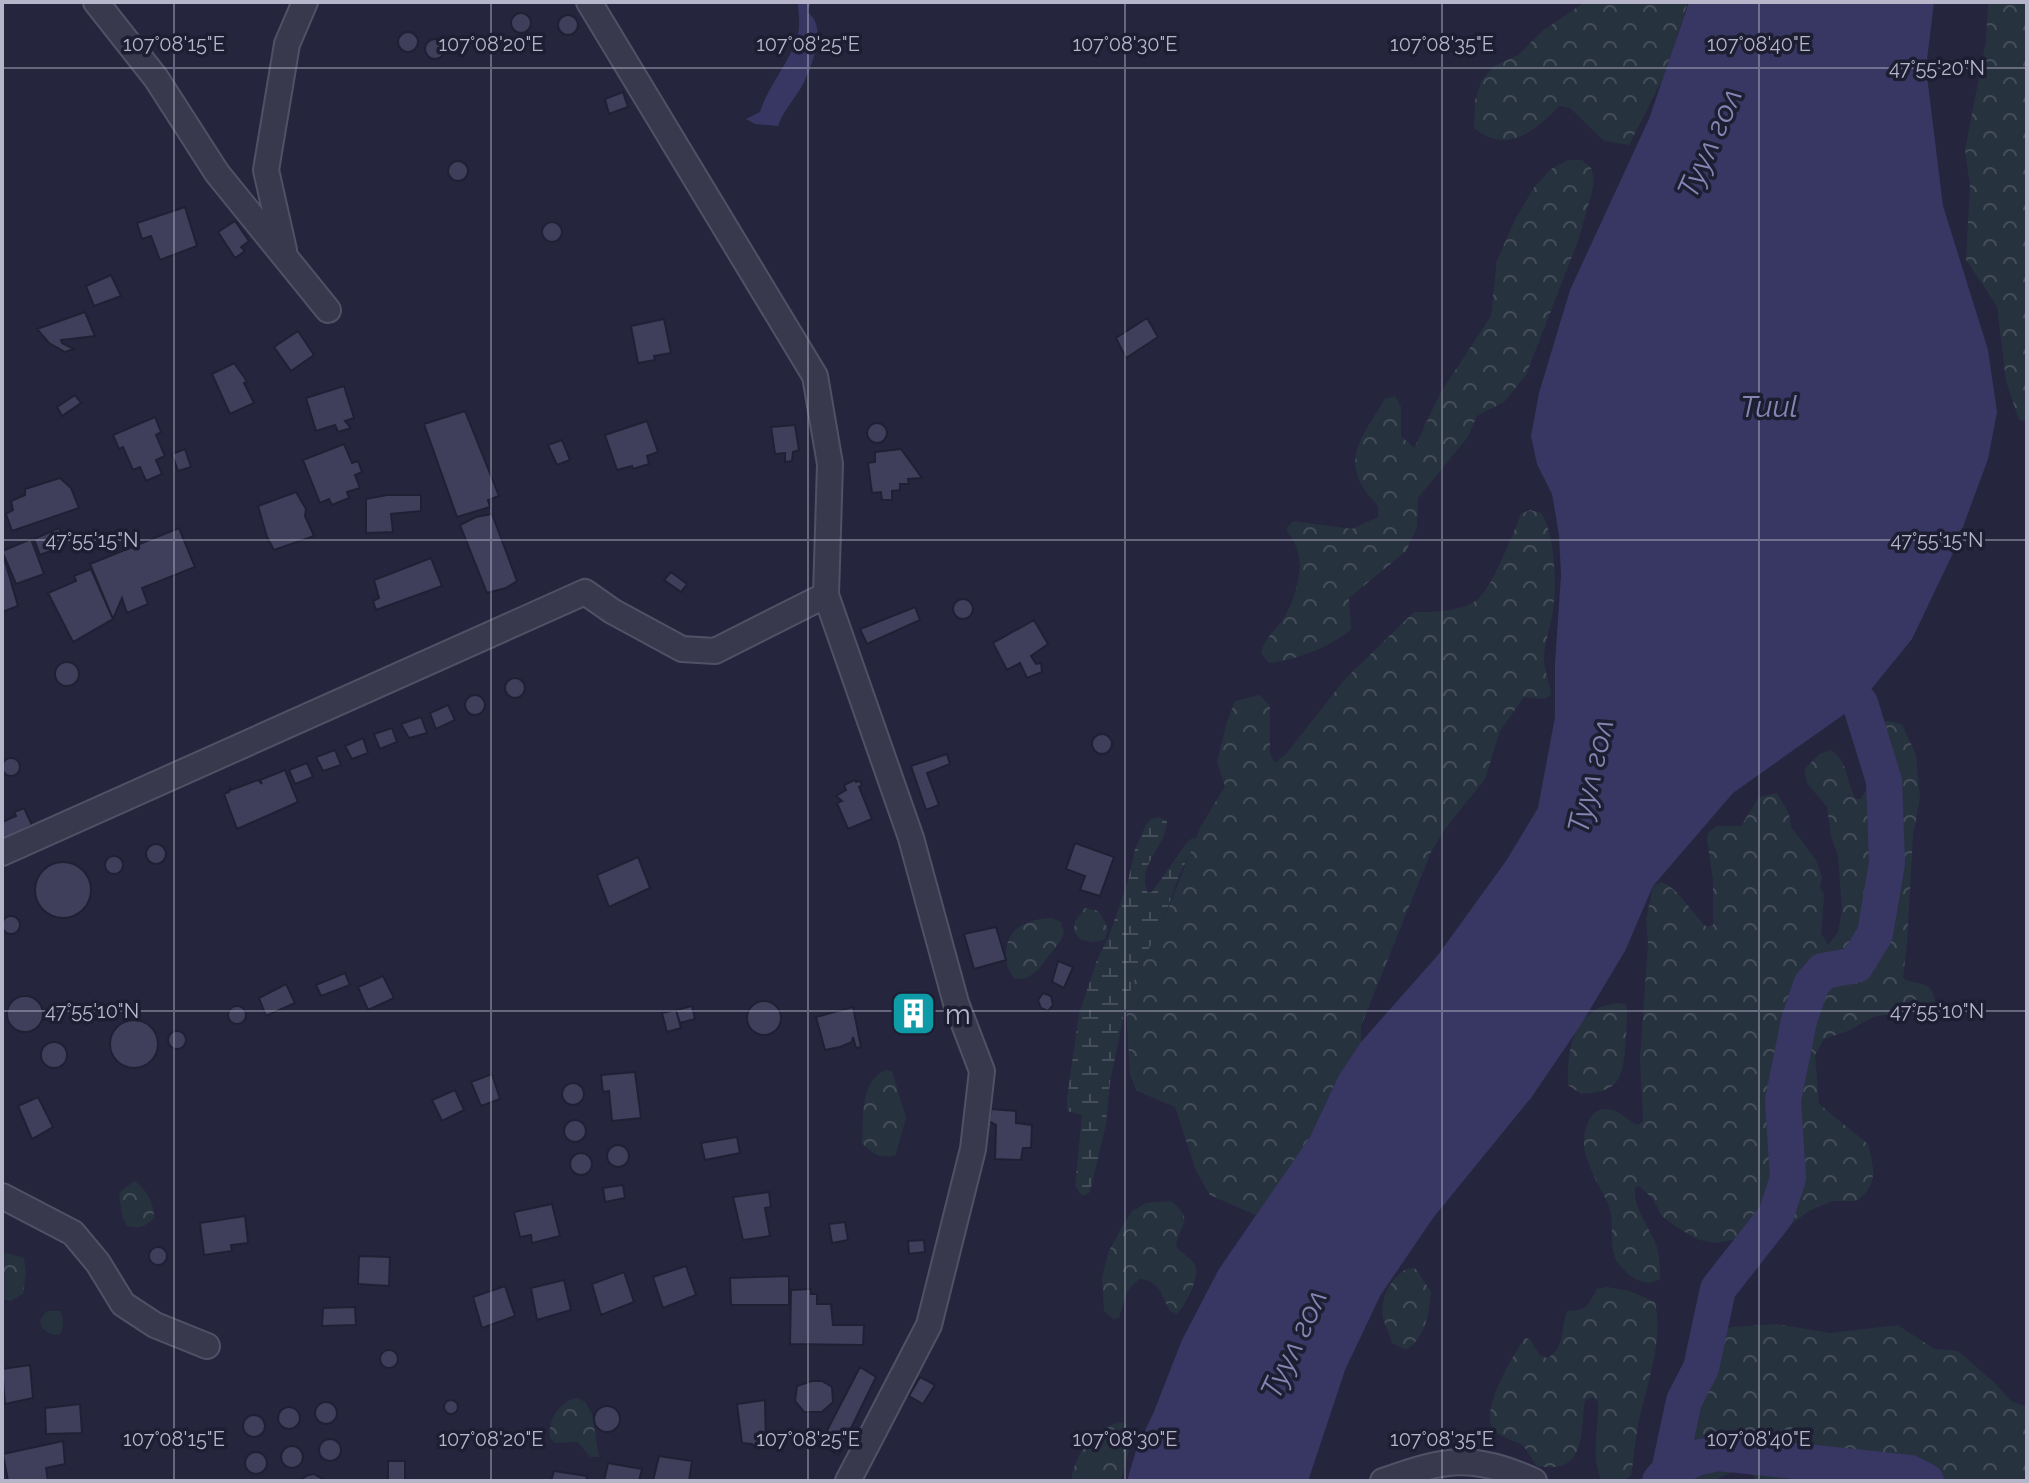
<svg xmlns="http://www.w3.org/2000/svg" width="2029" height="1483" font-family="Raleway,sans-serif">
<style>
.forest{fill:url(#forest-crowns)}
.wetland{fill:url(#wetland-marsh)}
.water{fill:#383763}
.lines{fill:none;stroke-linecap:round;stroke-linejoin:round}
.river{stroke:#383763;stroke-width:36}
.building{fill:#3f3f5c;stroke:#202035;stroke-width:2}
.minor-casing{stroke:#515166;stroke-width:28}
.minor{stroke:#39394e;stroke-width:24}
.ticks{fill:none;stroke:#b6b5c9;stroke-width:2;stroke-opacity:0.45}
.labels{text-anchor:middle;stroke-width:7;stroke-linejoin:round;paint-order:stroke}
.poi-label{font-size:28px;fill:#b6b5c9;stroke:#1e1e33;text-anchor:start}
.water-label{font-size:30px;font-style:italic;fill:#8585b4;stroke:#1e1e33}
.ticks-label{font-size:20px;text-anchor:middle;fill:#b6b5c9;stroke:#1e1e33;stroke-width:7;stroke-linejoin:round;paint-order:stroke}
</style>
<defs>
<pattern id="forest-crowns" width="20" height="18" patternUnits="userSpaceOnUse" patternTransform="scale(2)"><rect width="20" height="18" fill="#27323f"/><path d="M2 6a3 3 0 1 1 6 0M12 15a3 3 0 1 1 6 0" fill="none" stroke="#444d59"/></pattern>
<pattern id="wetland-marsh" width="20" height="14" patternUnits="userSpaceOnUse" patternTransform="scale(2)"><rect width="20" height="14" fill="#27323f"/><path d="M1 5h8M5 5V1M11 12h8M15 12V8" fill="none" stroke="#444d59"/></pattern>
</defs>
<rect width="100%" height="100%" fill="#25253e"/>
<path class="forest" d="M1585,2H1688L1664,76L1629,145L1604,141L1570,108L1559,106C1536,131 1506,155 1474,128L1475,100L1482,80L1494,66L1518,55L1541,32Z
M1988,2H2027V422L2019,420L2006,381L1997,306L1966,260L1970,186L1965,150L1986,41Z
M1568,160H1582L1591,168L1594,179L1592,192L1578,241L1526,375L1504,402L1477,416L1467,438L1418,498L1417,528L1406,551L1349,598L1351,630C1329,647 1297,660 1269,663L1261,653C1265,638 1273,633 1282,621C1293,604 1304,573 1298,552C1296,544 1290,536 1286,529L1293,521L1352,529L1378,517V506C1337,464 1359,441 1385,399L1395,396L1401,407V436L1414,448L1441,392L1491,316L1497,260L1516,218L1535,186L1551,169Z
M1530,510L1541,513C1555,533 1557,585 1553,610C1551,626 1544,643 1544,659C1544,670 1550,683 1551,695L1544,699L1524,697L1500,731L1485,779L1445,829L1431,852L1361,1026V1042L1339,1075L1310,1137L1258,1216L1210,1195L1196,1171L1175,1107L1137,1091L1130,1075L1126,1005L1138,969L1161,926L1201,826L1225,786L1217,762L1226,725L1235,701L1260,695L1270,706V754L1275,763L1286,754L1345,679L1414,612C1433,612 1466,612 1480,597C1495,581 1512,536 1521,514Z
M1888,721L1902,724L1916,755L1920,798L1913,836L1907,944L1903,978C1917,987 1930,978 1935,1000L1933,1005L1873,1017L1848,1031L1824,1039L1815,1055L1819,1104L1868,1144C1874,1168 1879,1185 1856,1201H1832L1809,1211L1781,1232L1714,1243L1696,1239L1675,1226L1662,1216L1652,1198L1639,1186L1635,1187C1633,1210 1650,1227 1657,1247C1660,1256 1660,1270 1660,1279C1646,1289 1627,1276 1618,1263C1607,1247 1616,1222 1608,1204C1596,1176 1572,1148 1591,1117C1594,1112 1599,1109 1605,1109C1619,1109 1627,1120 1638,1125L1643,1121L1640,1058L1648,943L1646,920L1653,886L1661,882C1679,888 1692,914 1707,927L1713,925V880L1707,840L1708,832L1717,826H1741L1759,797L1777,793L1789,814L1791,827L1816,860L1822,877L1820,887L1824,896L1821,933L1828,945L1838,932L1842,910L1838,856L1831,837L1827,807L1807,783L1804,770L1819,754L1831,750C1848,760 1846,783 1856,799H1860L1868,788L1867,759L1871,738L1877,724Z
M1085,908L1099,911L1108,929L1105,939L1096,942L1081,940L1074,932L1075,921Z
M1052,918L1061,922L1064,933L1061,940L1038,970L1027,978L1015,979C1008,971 1007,965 1006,955C1006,927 1028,919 1052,918Z
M1617,1003L1626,1004L1627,1010C1627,1024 1626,1037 1625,1050C1622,1083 1615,1092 1581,1094L1568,1085C1567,1047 1573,1009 1617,1003Z
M886,1070L892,1071L906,1118L895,1156C879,1158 873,1154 862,1143C864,1118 859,1081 886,1070Z
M134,1181C146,1188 155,1205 154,1218C145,1227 139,1229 127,1226L122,1216L119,1193Z
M1171,1201C1196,1221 1179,1224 1176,1246C1181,1254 1191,1257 1195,1265C1201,1276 1185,1306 1177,1314L1170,1311C1161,1295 1160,1280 1139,1279L1127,1291L1119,1318L1113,1319L1104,1311L1102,1277L1109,1251L1123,1225L1132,1211L1146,1203Z
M6,1253L24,1258L26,1274L23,1294L10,1301L2,1298V1256Z
M1409,1268L1416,1269L1431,1292C1429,1313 1426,1337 1406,1350L1392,1343C1390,1334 1385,1326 1383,1318C1379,1299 1392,1275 1409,1268Z
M1607,1287L1629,1291L1655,1302C1664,1342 1646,1386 1638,1425C1635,1442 1634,1459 1631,1475L1623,1481H1602C1590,1459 1599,1427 1598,1402L1593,1397L1585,1400C1580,1434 1587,1475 1537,1466C1532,1460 1528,1450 1522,1445C1513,1439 1502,1439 1494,1430C1478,1413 1513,1355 1525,1338L1530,1339L1540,1356L1548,1358C1566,1347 1560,1328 1567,1311C1587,1310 1587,1307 1597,1289Z
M48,1311H60C64,1319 64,1328 59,1335C44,1335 32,1321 48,1311Z
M1777,1324L1830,1333L1898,1325L1934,1349L1958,1351L1996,1384L2011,1401L2027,1407V1481H1756L1753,1475L1737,1470L1719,1478L1718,1481H1668L1678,1462L1686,1405L1705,1368L1717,1334L1732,1327Z
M577,1398L585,1402L592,1414L599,1457H590L578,1442L555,1443L550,1438C547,1422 560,1400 577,1398Z
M1120,1422L1127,1425L1129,1450L1121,1481H1071C1075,1454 1093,1428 1120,1422Z"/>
<path class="wetland" d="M1158,817L1167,821C1167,847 1135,865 1148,893L1152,892L1188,841L1193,838L1197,839L1179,876L1161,926L1138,969L1126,1005L1110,1082L1106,1124L1092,1184L1089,1193L1082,1196L1075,1186L1082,1115L1067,1111V1098L1079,1014L1097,960L1109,936L1128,881L1135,849L1146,825L1151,819Z"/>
<path class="water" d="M798,2H811L807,12C828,26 813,63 804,82C797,97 783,110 778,126L755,124L746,119L760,112C769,83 795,57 799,28C800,20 798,10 798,2Z
M1689,2H1934L1926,68L1943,206L1988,350L1997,412L1988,459L1954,551L1912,639L1860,703L1733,793L1653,886L1625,951L1580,1026L1531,1098L1433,1218L1380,1296L1345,1370L1308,1481H1127L1137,1447L1153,1414L1182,1340L1219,1269L1310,1137L1339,1075L1361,1042L1438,955L1506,861L1538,808L1555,717V663L1561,575L1559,535L1552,494L1537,464L1531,436L1539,393L1570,290L1649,119Z"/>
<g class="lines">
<path class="river" d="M1669,1471L1696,1458L1719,1453L1910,1473L1926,1481
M1660,1481L1669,1471L1684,1401L1701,1368L1718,1289L1776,1215L1788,1178L1783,1100L1799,1021L1811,985L1823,971L1856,965L1875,934L1887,863L1884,781L1860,703"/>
</g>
<path class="building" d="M511 23a10 10 0 1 1 20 0a10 10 0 1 1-20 0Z
M558 25a10 10 0 1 1 20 0a10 10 0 1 1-20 0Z
M398 42a10 10 0 1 1 20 0a10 10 0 1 1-20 0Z
M425 49a10 10 0 1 1 20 0a10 10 0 1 1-20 0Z
M623,92L628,107L609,114L605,99Z
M448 171a10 10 0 1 1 20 0a10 10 0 1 1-20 0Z
M185,207L197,246L160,260L151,236L142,239L137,223Z
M235,221L249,241L241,247L245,251L235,258L218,232Z
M542 232a10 10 0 1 1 20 0a10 10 0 1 1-20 0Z
M111,275L121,296L94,306L86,286Z
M85,312L95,336L61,340L62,343L74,349L65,352L49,343L37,329Z
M1147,318L1158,337L1126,358L1116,338Z
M664,319L671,353L654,356L655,360L638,363L631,326Z
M298,331L314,355L291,371L274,347Z
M234,363L244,377L247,382L244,383L254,403L230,414L212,374Z
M344,386L354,418L345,421L351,428L338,432L335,425L316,431L306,398Z
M75,395L81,403L62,416L57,407Z
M465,411L499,496L488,500L490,507L457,517L424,424Z
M155,417L161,432L156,435L165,456L156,460L162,474L146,481L140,467L133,470L123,447L119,449L113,435Z
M647,421L658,452L647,456L649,464L633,469L632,466L617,470L605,435Z
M867 433a10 10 0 1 1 20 0a10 10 0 1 1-20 0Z
M795,425L799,450L793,452L792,461L785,462V453L775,454L771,427Z
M562,440L570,460L557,465L548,445Z
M344,444L352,463L358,461L362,472L355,475L360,488L347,492L349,498L332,505L329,499L320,503L303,460Z
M185,449L191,467L178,471L172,454Z
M901,449L922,478L908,479L909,484H900V490L892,491V500H882L881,492L872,493L868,463L875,462V452Z
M60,478L71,488L79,508L12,531L6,514L13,510L11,501L25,495V489Z
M296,492L306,509L305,516L314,536L274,550L267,537L258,506Z
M387,495H421V511L391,514L393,532L366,533V499Z
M492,514L517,581L506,588L487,593L460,525L476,517Z
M59,528L66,545L40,555L34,539Z
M179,528L195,567L142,588L148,604L127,613L122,598L113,619L90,564Z
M31,539L44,574L16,584L2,551Z
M2,551L18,606L2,612Z
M431,558L442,586L376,610L373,601L379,598L374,580Z
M91,569L113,619L73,642L48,593L76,581L74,576Z
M671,572L687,584L681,592L664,580Z
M953 609a10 10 0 1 1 20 0a10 10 0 1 1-20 0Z
M915,607L920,620L867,644L860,629Z
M1034,620L1048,644L1031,656L1036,664L1041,663L1042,672L1027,678L1020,663L1007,670L993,643Z
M55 674a12 12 0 1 1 24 0a12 12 0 1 1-24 0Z
M505 688a10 10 0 1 1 20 0a10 10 0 1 1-20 0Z
M465 705a10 10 0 1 1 20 0a10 10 0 1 1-20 0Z
M448,705L455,720L436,729L430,713Z
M421,717L427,733L409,738L401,724Z
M392,728L397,742L380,749L374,734Z
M1092 744a10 10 0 1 1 20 0a10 10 0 1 1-20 0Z
M363,738L368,753L352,759L345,746Z
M335,750L341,765L323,771L316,757Z
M947,754L950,764L927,773L939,805L926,810L911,766Z
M2 767a9 9 0 1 1 18 0a9 9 0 1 1-18 0Z
M307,763L313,777L295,784L289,770Z
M285,770L298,802L237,829L224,794L229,792L230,788L231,790L258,780L262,784L260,780Z
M855,780L856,782L860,781L862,785L859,787L872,819L848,829L837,803L842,801L836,796L846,790L844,785Z
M24,808L32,825L24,829L27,834L2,843V822L16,816L14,812Z
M1075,843L1114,857L1100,896L1080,890L1085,876L1066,869Z
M146 854a10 10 0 1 1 20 0a10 10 0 1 1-20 0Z
M105 865a9 9 0 1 1 18 0a9 9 0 1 1-18 0Z
M638,857L650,888L609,907L597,875Z
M35 890a28 28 0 1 1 56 0a28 28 0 1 1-56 0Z
M2 925a9 9 0 1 1 18 0a9 9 0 1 1-18 0Z
M996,927L1006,960L974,969L964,934Z
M1058,961L1073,967L1064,988L1052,982Z
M345,973L350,985L321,996L316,985Z
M383,976L394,998L368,1010L358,987Z
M286,984L295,1003L266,1016L259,998Z
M1043,993L1051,996L1053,1005L1048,1011L1041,1008L1038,1000Z
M7 1014a18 18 0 1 1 36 0a18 18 0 1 1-36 0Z
M747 1018a17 17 0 1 1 34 0a17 17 0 1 1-34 0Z
M903 1014a11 11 0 1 1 22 0a11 11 0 1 1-22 0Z
M692,1006L695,1019L680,1023L676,1010Z
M228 1015a9 9 0 1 1 18 0a9 9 0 1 1-18 0Z
M853,1007L861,1047L856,1048L853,1037L852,1042L840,1047L825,1050L816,1017Z
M676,1010L681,1028L667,1032L662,1013Z
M110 1044a24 24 0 1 1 48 0a24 24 0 1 1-48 0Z
M168 1040a9 9 0 1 1 18 0a9 9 0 1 1-18 0Z
M41 1055a13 13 0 1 1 26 0a13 13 0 1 1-26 0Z
M635,1072L641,1118L612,1121L609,1091L603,1092L601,1075Z
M492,1074L500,1099L481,1106L471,1082Z
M562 1094a11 11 0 1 1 22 0a11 11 0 1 1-22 0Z
M455,1090L464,1110L442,1121L432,1100Z
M38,1097L53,1127L32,1139L18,1106Z
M991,1109L1016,1111V1123L1032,1125L1031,1148H1023L1021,1160L995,1159L996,1125L989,1121Z
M564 1131a11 11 0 1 1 22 0a11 11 0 1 1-22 0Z
M737,1137L740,1153L705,1160L701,1143Z
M607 1156a11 11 0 1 1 22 0a11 11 0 1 1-22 0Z
M570 1164a11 11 0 1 1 22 0a11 11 0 1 1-22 0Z
M623,1185L625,1198L605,1202L603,1188Z
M769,1192L771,1207L765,1208L770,1236L743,1240L733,1197Z
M552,1204L560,1236L532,1243L531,1235L520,1237L514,1212Z
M245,1216L248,1243L231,1245L232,1251L204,1255L200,1223Z
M845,1222L848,1240L832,1243L829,1224Z
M924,1240L925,1252L909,1254L908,1241Z
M149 1256a9 9 0 1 1 18 0a9 9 0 1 1-18 0Z
M359,1256L390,1257L389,1286L358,1284Z
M686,1266L696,1295L663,1308L653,1277Z
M624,1272L634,1302L601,1315L592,1284Z
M789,1276V1305H731L730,1278Z
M564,1280L571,1310L537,1320L531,1288Z
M505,1286L515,1316L482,1328L473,1297Z
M811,1289V1294H817V1304H831L833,1325H864L863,1345L790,1344L791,1290Z
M355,1307L356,1325L322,1326L323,1308Z
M380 1359a9 9 0 1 1 18 0a9 9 0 1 1-18 0Z
M30,1365L33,1398L5,1404L2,1369Z
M860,1367L876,1377L838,1455L820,1444Z
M920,1377L935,1385L923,1404L909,1396Z
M812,1381H822L832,1387L833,1402L822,1412H804L795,1401L797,1386Z
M765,1400L766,1447H755L752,1444L742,1443L737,1404Z
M444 1407a7 7 0 1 1 14 0a7 7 0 1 1-14 0Z
M315 1413a11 11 0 1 1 22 0a11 11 0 1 1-22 0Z
M80,1404L82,1433L46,1434L45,1408Z
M594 1419a13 13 0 1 1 26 0a13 13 0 1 1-26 0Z
M278 1418a11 11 0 1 1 22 0a11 11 0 1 1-22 0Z
M243 1426a11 11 0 1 1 22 0a11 11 0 1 1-22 0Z
M319 1450a11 11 0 1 1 22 0a11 11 0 1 1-22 0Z
M63,1441L65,1464L46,1468L48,1481H8L3,1454Z
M281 1457a11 11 0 1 1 22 0a11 11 0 1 1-22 0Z
M245 1463a11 11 0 1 1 22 0a11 11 0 1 1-22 0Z
M659,1456L692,1461L689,1481H653Z
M388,1461H405V1481H388Z
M608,1463L642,1469L639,1481H604Z
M554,1471L587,1476L586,1481H551Z
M314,1474L326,1481H299L308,1475Z"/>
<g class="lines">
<defs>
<path id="minor" d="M96,2L156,78L217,173L328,310
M589,2L815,376L830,464L826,595L911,838L956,1003L982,1071L973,1149L929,1325L848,1481
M284,250L266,170L287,44L305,2
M2,853L585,592L612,611L682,649L715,651L826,595
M2,1196L73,1233L98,1263L123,1304L155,1325L207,1346
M1383,1481C1445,1459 1472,1453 1534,1481"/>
</defs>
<use href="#minor" class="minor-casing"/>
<use href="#minor" class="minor"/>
</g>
<path class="ticks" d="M174,2V1481M491,2V1481M808,2V1481M1125,2V1481M1442,2V1481M1759,2V1481M2,68H2027M2,540H2027M2,1011H2027"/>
<defs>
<symbol id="building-square" viewBox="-11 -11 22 22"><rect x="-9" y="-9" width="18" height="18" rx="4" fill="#0f9aa8" stroke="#1e1e33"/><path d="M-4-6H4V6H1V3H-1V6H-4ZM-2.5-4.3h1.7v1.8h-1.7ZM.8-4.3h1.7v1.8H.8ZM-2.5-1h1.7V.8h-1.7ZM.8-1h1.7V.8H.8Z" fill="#fff"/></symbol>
</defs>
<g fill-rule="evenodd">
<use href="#building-square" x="888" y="988" width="51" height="51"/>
</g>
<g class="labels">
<g class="poi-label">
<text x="945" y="1024">m</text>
</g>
<g class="water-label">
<text transform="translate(1710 143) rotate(-66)" y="10">Туул гол</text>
<text x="1769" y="417">Tuul</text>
<text transform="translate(1591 776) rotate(-77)" y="10">Туул гол</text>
<text transform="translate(1294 1344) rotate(-65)" y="10">Туул гол</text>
</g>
</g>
<g class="ticks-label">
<text x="174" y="51">107°08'15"E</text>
<text x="491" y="51">107°08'20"E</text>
<text x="808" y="51">107°08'25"E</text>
<text x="1125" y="51">107°08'30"E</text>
<text x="1442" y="51">107°08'35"E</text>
<text x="1759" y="51">107°08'40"E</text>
<text x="1937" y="75">47°55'20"N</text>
<text x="92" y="547">47°55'15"N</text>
<text x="1937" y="547">47°55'15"N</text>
<text x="92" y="1018">47°55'10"N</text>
<text x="1937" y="1018">47°55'10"N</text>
<text x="174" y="1446">107°08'15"E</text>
<text x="491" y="1446">107°08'20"E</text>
<text x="808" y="1446">107°08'25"E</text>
<text x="1125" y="1446">107°08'30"E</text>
<text x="1442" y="1446">107°08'35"E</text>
<text x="1759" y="1446">107°08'40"E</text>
</g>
<rect width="2029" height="1483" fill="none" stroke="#b6b5c9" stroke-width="8"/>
</svg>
